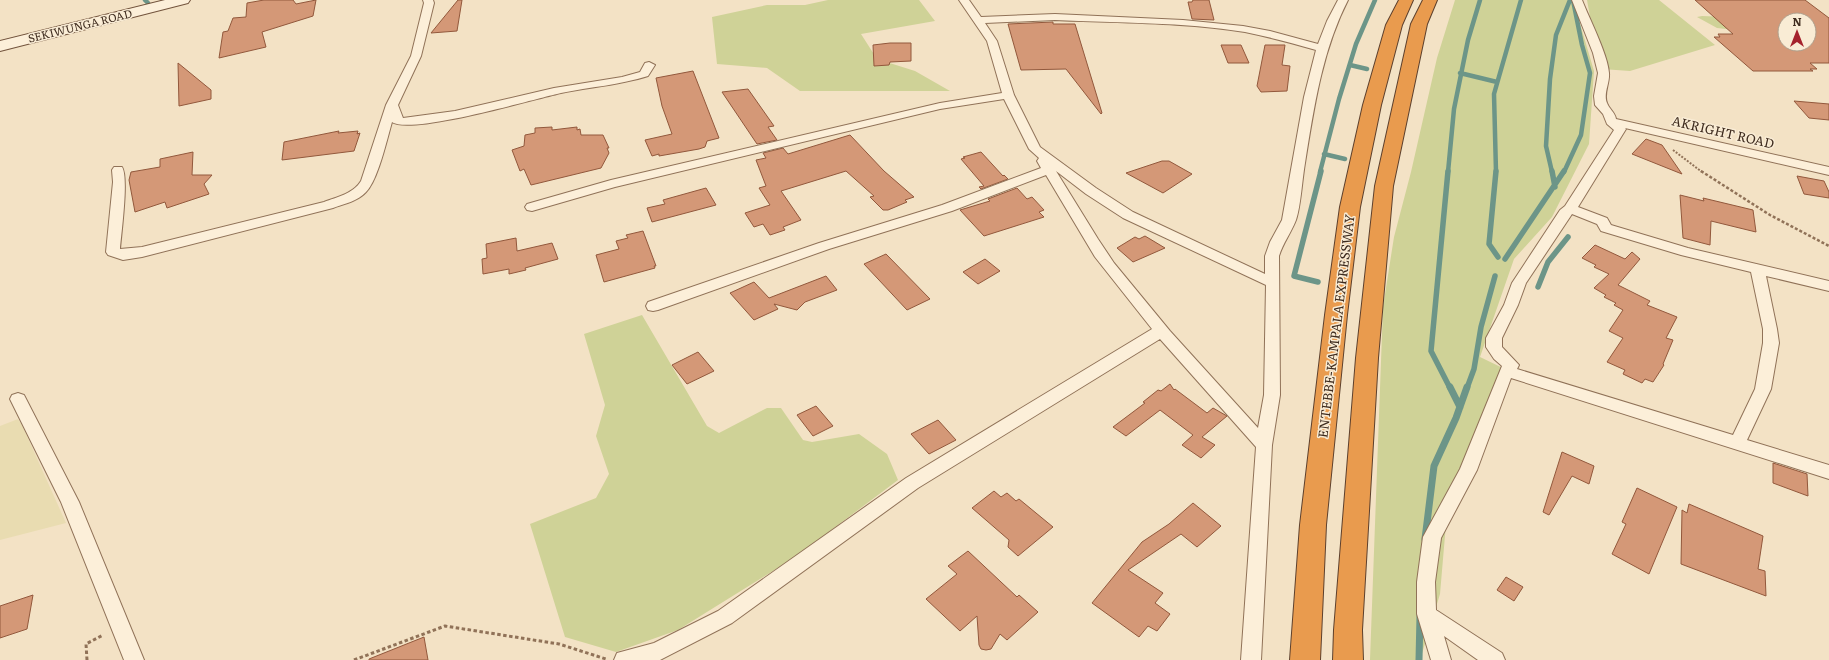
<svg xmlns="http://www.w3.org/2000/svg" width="1829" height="660" font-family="Literata,serif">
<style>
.farmland{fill:#e9dcb1}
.green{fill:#cfd297}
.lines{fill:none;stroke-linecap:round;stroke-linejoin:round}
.stream-far2{stroke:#6c9588;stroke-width:4.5}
.stream-far1{stroke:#6c9588;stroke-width:5.5}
.stream{stroke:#6c9588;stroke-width:7}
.building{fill:#d49877;stroke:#92583c;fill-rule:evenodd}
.street-casing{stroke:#907258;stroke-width:2}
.secondary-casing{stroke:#72533c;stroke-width:2}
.highway-casing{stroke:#5d402d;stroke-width:2}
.path-far2{stroke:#907258;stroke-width:2;stroke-dasharray:2 1.5;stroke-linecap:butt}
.path-far1{stroke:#907258;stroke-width:2.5;stroke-dasharray:3 2;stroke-linecap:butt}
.path{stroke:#907258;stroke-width:3;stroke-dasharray:3.5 2.5;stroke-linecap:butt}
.street{fill:#fcefd9;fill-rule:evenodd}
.secondary{fill:#fcefd9;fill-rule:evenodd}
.highway{fill:#e99b4e;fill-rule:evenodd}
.labels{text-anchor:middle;stroke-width:3;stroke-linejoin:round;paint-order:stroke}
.far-street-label{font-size:11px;fill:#3e2b1e;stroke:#f9ecd5}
.street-label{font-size:13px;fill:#3e2b1e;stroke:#f9ecd5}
</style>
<rect width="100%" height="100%" fill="#f3e2c5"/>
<path class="farmland" d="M18,419L22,425L66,523L0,540V426Z"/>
<path class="green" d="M828,0H919L935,21L861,34L877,59L915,71L950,91H800L767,68L717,64L712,17L767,5H805Z
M1455,0H1573L1594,71L1589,144L1552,217L1514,259L1480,357L1511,372L1446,524L1440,594L1420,660H1370L1383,307L1394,237L1411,172L1437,58Z
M1587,0H1659L1715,45L1630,71L1602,69L1596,51Z
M1702,16L1727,17L1735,30L1717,28L1697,17Z
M642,315L707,426L719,433L767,408H781L803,440L812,442L859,434L887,454L898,480L794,558L678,630L616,652L565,637L530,524L596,498L609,474L596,436L605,405L584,334Z"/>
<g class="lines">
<path class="stream-far2" d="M145,0L148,3
M1350,65L1367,69
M1460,73L1497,82
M1324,154L1345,159
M1320,172L1339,99L1356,44L1375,0
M1448,172L1454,109L1468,40L1480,0
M1496,172L1494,94L1521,0
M1552,172L1546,146L1550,79L1556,35L1570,0
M1564,172L1581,135L1590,73L1582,45L1573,0"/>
<path class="stream-far1" d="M1448,171L1431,351L1450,388
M1496,171L1489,244L1498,257
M1552,171L1555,187
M1505,259L1564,171
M1318,282L1294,276L1321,171
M1538,287L1548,262L1568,237
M1467,388L1474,369L1481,327L1495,276"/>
<path class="stream" d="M1450,387L1460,407
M1425,539L1434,466L1456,418L1467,387
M1419,660L1420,616"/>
</g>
<path class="building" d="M264,0H293L296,4L316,0L313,16L262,32L266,47L219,58L223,32L228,31L233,18L246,17L247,3Z
M458,0H462L457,31L431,33Z
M1193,0H1209L1214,20L1192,19L1188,2H1192Z
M1695,0H1805L1829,18V63H1810L1817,69H1810L1813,71H1753L1714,37H1720L1718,34H1733ZM1785,20H1809V44H1785Z
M1053,22V24H1075L1102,113L1101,114L1066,69L1021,70L1008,24Z
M890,43H911V61L890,62L889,65L874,66L873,45Z
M1221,45H1241L1249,63H1228Z
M1265,45H1285L1282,65L1290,66L1287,91L1261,92L1257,86Z
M178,63L211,90V99L179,106Z
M693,71L719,138L707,141L705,147L699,149L659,156V154L652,156L645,140L672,134L662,106L656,78Z
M748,89L774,126L768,127L777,140L757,144L722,92Z
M1794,101L1829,104V120L1809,118Z
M552,127V130L577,127V130L580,129L581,135H603L609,148H607L609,153L601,168L531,185L524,169L520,171L512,150L524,146L525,135L535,133V128Z
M339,131L338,133L358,131L357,134L360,133L354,151L282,160L284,142Z
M850,135L884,171L914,197L905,200L907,202L888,210H883L870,197L874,196L846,171L781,191L801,220L783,227L785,230L770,235L763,224L754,227L745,213L770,205L759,188L766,186L756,160L766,158L763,153L783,148L788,154Z
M1646,139L1662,145L1682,174L1632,154Z
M193,152L192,175H212L204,184L209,194L167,208L165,202L135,212L129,180L131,172L160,167V159Z
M981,152L1003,176L1004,175L1008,179L981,189L979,187L984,186L961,159L965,158L963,157Z
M1162,161H1169L1192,174L1163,193L1126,173Z
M1797,176L1824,181L1829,192V198L1804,194Z
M706,188L716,205L652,222L647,208L665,204L663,200Z
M1017,188L1027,199L1032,197L1044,210L1039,212L1044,217L984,236L960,210L990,201L988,199Z
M1680,195L1704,201L1703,198L1753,210L1756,232L1711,221L1710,245L1683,238Z
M643,231L656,266H654L655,268L604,282L596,255L619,249L616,241L628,238L626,235Z
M1145,236L1165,248L1133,262L1117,248L1135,237L1139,239Z
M516,238L517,251L552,243L558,259L525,268L526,270L509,274V269L483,274L482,259L487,258L486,244Z
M1595,245L1625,259L1632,252L1640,259L1618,285L1650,301L1647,305L1677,317L1666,338L1673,340L1663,364L1664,365L1653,382L1645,379L1642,383L1623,374L1625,370L1607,362L1623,338L1609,331L1623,310L1614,305L1616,303L1604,297L1606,295L1594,288L1609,274L1594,267L1596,265L1582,258Z
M886,254L930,299L907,310L864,264Z
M985,259L1000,271L978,284L963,272Z
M826,276L837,290L805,302L797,310L774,304L778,309L754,320L730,293L754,282L769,298Z
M698,352L714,371L687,384L672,365Z
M1170,384L1174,390L1175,389L1207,413L1213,408L1227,416L1202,437L1215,445L1201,458L1182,445L1193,435L1160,410L1126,436L1113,427L1145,403L1143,402L1158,390L1161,391Z
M816,406L833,426L813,436L797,415Z
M938,420L956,440L929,454L911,434Z
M1562,452L1594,466L1589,484L1572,476L1549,515L1543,512Z
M1773,463L1807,474L1808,496L1773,483Z
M1637,488L1677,507L1649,574L1612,554L1626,524L1622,522Z
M994,491L1001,497L1007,493L1016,501L1019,499L1053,527L1018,556L1008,547L1009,540L972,508Z
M1193,503L1221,526L1197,547L1181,534L1128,570L1163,593L1155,603L1170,614L1157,631L1148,626L1139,637L1092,603L1142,542L1169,524Z
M1689,504L1763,536L1758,569L1765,571L1766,596L1681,564L1682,510L1687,513Z
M968,551L1017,597L1019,595L1038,612L1007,640L1000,634L991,649L986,650L981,649L979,645L977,616L960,631L926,599L957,574L948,566Z
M1506,577L1523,587L1514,601L1497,590Z
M33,595L27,629L0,638V606Z
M424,637L428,660H369V659Z"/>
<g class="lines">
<defs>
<path id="street" d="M423,0H433L434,3L421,56L398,105L403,118L455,111L554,88L622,77L640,72L645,63L649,62L655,65L648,76C620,85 590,87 561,93C534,99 411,135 392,122C387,139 378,180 366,192C358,201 344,204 333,208L142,257L123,260L108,255L106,252L113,182L112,170L114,167H122C129,177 121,235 120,249L142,247L324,202C337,197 353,194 361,181L386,105L411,56L424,3Z
M959,0H969L981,17L1055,14L1183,20L1243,26L1270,31L1318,44L1327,21L1338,0H1348C1322,51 1314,107 1305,163C1302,180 1301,205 1296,220C1291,233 1283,243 1279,256L1280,395L1272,445L1261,660H1241L1256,447L1160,339L918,488L732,623L660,660H614L617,653L654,643L718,611L906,478L1152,329L1095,257L1046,175L952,211L829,249L658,310L653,311L648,310L646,306L648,302L819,243L942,205L1041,168L1037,161L1039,158L1029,149L1004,99L940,109L615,187L532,211L527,210L525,207L527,204L611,180L940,103L1002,93L987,41ZM1055,20C1118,23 1183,22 1245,32C1269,37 1292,43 1316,50L1304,97L1282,220L1270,242L1265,256V274L1133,212L1096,188L1040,147L1014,95L997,41L985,23ZM1056,171L1086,194L1123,218L1266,285L1264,395L1258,428L1170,331L1114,263L1098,239Z
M1572,0H1582C1589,18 1608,55 1609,73C1610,83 1603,94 1607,103C1609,109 1615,112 1616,119L1829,167V175L1625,128L1626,129L1578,207L1607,218L1611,225L1688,248L1829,281V291L1766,276L1777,329L1779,343L1771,389L1747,440L1829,465V479L1511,378L1477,470L1441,538L1435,582L1436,610L1502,653L1505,660H1478L1444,636L1451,660H1431L1417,614V582L1423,537L1460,469L1502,366L1494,359L1486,347V338L1504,305L1512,283L1560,210L1565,206L1614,130L1607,124L1603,114L1595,105L1594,96L1598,73L1593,53ZM1572,214L1597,224L1601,231L1681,255L1751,272L1763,329V343L1755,389L1733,435L1517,369L1519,365L1502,347V338L1518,305L1526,283Z
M18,393L24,395L79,502L144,660H124L61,502L10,399L12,395Z"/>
<path id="secondary" d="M165,0H190L188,3L0,51V41Z"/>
<path id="highway" d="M1399,0H1413L1402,25L1381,105L1360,207L1347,315L1326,525L1320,660H1290L1300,525L1325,315L1340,207L1363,105L1386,25Z
M1423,0H1437L1427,24L1393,186L1378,358L1362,630L1363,660H1333L1334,630L1356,358L1375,186L1411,24Z"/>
</defs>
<use href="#street" class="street-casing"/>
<use href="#secondary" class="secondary-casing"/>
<use href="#highway" class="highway-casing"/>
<path class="path-far2" d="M1673,150L1702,172"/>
<path class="path-far1" d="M1701,171L1770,215L1829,246"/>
<path class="path" d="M87,660L86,644L103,635
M354,660L445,626L559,644L606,659"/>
<use href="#street" class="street"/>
<use href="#secondary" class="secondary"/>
<use href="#highway" class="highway"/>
</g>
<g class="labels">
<g class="far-street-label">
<text transform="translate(80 26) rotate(-14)" y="4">SEKIWUNGA ROAD</text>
</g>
<g class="street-label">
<text transform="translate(1723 132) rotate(13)" y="5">AKRIGHT ROAD</text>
<text transform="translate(1336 326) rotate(-83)" y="5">ENTEBBE-KAMPALA EXPRESSWAY</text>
</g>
</g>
<g transform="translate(1797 32)"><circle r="19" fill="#f9ecd5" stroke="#ae9f8c"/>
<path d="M0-3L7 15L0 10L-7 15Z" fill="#a5222c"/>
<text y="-6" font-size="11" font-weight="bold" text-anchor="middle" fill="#3e2b1e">N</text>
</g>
</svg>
